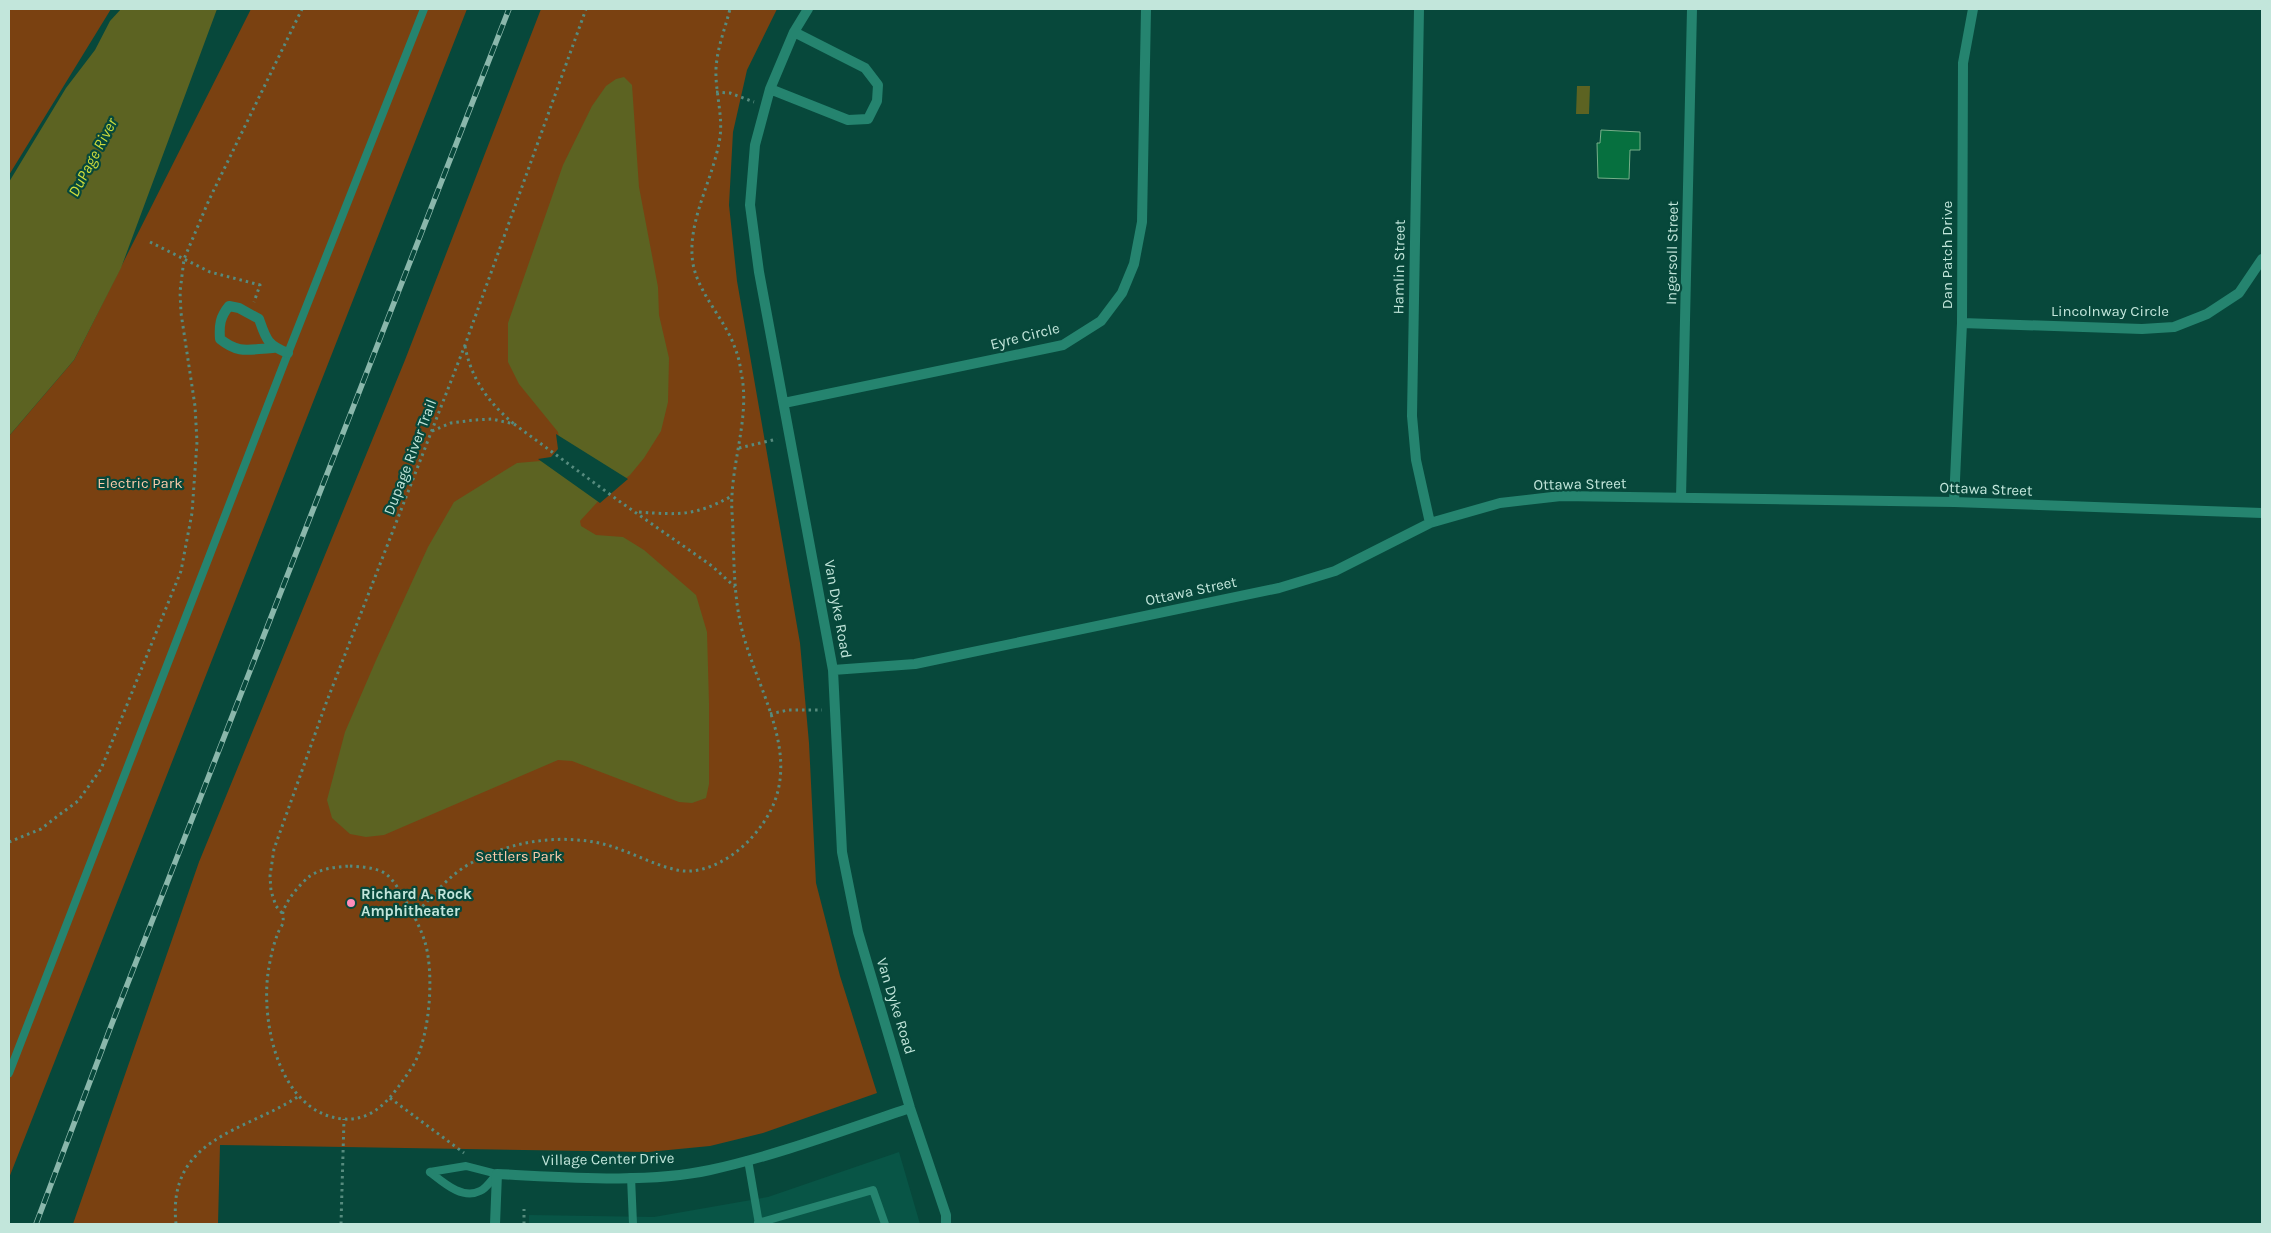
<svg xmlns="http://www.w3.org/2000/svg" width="2271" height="1233" font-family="Karla,sans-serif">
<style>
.built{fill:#085546}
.green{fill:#7a4111}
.water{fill:#5c6322}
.pier{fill:#07483b}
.building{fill:#06703f;stroke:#76af89}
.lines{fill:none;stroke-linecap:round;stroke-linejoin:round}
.path{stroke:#568b7e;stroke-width:3;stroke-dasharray:2.5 4;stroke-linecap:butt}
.service{stroke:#25846f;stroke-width:8}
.minor{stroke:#25846f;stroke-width:10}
.rail-casing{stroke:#8ab7ab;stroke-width:5.5}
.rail{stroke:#07483b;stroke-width:4;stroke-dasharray:11;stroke-linecap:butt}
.poi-dot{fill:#fe8ebc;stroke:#07483b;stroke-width:2}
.labels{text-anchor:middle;stroke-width:4.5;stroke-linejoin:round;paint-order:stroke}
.street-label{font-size:15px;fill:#c2e6db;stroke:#07483b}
.park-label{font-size:15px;fill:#fbcaaa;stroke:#07483b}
.poi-label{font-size:15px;font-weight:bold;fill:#c2e6db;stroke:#07483b;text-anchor:start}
.water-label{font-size:16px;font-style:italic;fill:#cddd3c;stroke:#07483b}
</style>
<rect width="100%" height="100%" fill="#07483b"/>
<path class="built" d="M899,1152L920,1224H529V1215L654,1217L768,1197Z"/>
<path class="green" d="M9,9H111L9,175Z
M251,9H467L9,1178V436L74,360Z
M541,9H777L747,70L733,132L729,205L737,281L800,643L809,743L816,883L840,976L877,1093L763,1133L710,1146L648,1152L220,1145L218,1224H73L199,862L405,360Z"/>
<path class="water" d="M121,9H217L121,268L74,360L9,436V182L66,88L95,50L110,21Z
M624,77L632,85L639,187L658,287L659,315L669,358L668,402L661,431L644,458L630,475L603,496L580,521L581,526L596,535L623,537L644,550L696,595L707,632L709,703V784L706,798L692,803L679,802L572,761L558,760L384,835L366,837L350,834L332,818L327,800L345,732L377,658L428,547L454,502L517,463L552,460L561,450L558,432L519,384L508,362V323L563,165L592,106L606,86L616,79Z
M1577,86H1590L1589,114H1576Z"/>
<path class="pier" d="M556,434L628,479L600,503L538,459L551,457L558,449Z"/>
<path class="building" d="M1601,130L1640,132V150H1630L1629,179L1598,178L1597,143H1600Z"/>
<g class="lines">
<path class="path" d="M716,92L730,93L754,102
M150,242L210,272L260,285L254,302
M465,346C471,379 489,403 514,424
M432,431L451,423L474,420L492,419L514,424L619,501L712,566L735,587
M739,448L777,439
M639,512C680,515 695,516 732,496
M770,714L788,710H822
M9,842L41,829L59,815L78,801L101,769L181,571L192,513L197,442L195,406L181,313L180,292L184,259L209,200L302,9
M350,866C361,867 376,867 386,874C395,881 402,895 408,905C414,916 420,927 424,939C435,971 430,1035 414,1064C409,1072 404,1079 399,1086C385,1105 369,1121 343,1119C280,1113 261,1025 268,973C270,960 273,945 278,933C279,930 282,926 283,923C284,919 282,916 283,912C287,899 300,884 310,876C322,868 336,867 350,866Z
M282,913L276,906L271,891L270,876L274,849L325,706L465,345L586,9
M414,916C431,897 451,873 473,862C510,842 553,835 594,842C623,847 649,864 677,870C705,876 736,856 753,836C814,768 758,698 741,626C734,595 734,564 733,533C733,521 731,508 732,495C734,455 750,412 741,372C740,364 738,355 735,348C725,319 699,295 693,264C686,221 714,179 720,137C723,115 715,91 716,69C717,48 725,29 730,9
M390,1098L464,1153
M176,1224C167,1137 245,1132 299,1096
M341,1224L344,1119
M524,1224V1209"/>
<path class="service" d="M9,1073L288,353L424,9
M748,1160L759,1224
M430,1172C443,1182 462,1200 480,1191C486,1189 492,1179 497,1174
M430,1172L466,1166L497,1174
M631,1177L633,1224
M758,1223L873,1190L885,1224"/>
<path class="minor" d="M808,9L794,32L770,89L755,145L750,205L759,272L833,670L842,852L858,932L910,1108L946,1215V1224
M1419,9L1412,416L1416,460L1430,523
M770,89L848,120L868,119L877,101L878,85L865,68L794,32
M1962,323L2142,329L2174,327L2207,314L2239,293L2262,259
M273,348C249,349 240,355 220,339C219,325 220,317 229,306L239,308L259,319C266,339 267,345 288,353
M784,403L1063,345L1101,321L1122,293L1134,264L1142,222L1146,9
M1681,498L1692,9
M1954,502L1962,323L1963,63L1973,9
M833,670L915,664L1279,588L1335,571L1430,523L1500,503L1561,496L1954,502L2262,513
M495,1224L497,1174C563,1177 645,1184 710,1170C778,1155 844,1130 910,1108"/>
<defs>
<path id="rail" d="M36,1224L111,1026L509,9"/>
</defs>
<use href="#rail" class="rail-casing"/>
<use href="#rail" class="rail"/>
</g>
<circle class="poi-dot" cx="351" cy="903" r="5"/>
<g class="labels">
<g class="street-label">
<text transform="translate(1672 253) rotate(-89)" y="5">Ingersoll Street</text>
<text transform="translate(1947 255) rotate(-90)" y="5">Dan Patch Drive</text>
<text transform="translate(1399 267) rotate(-89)" y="5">Hamlin Street</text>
<text x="2110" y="316">Lincolnway Circle</text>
<text transform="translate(1025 336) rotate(-14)" y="5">Eyre Circle</text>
<text transform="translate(410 457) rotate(-69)" y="5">Dupage River Trail</text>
<text transform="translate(1580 484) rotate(-1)" y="5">Ottawa Street</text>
<text transform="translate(1986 489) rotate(2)" y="5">Ottawa Street</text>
<text transform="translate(1191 591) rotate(-12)" y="5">Ottawa Street</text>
<text transform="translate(838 609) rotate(80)" y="5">Van Dyke Road</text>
<text transform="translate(896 1006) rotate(73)" y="5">Van Dyke Road</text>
<text transform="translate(608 1159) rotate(-1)" y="5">Village Center Drive</text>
</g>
<g class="park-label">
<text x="140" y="488">Electric Park</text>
<text x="519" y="861">Settlers Park</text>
</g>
<g class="poi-label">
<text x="361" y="899">Richard A. Rock<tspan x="361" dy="17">Amphitheater</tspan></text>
</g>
<g class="water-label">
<text transform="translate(92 157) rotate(-62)" y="6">DuPage River</text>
</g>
</g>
<rect width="2271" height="1233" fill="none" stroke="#c2e6db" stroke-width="20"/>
</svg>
